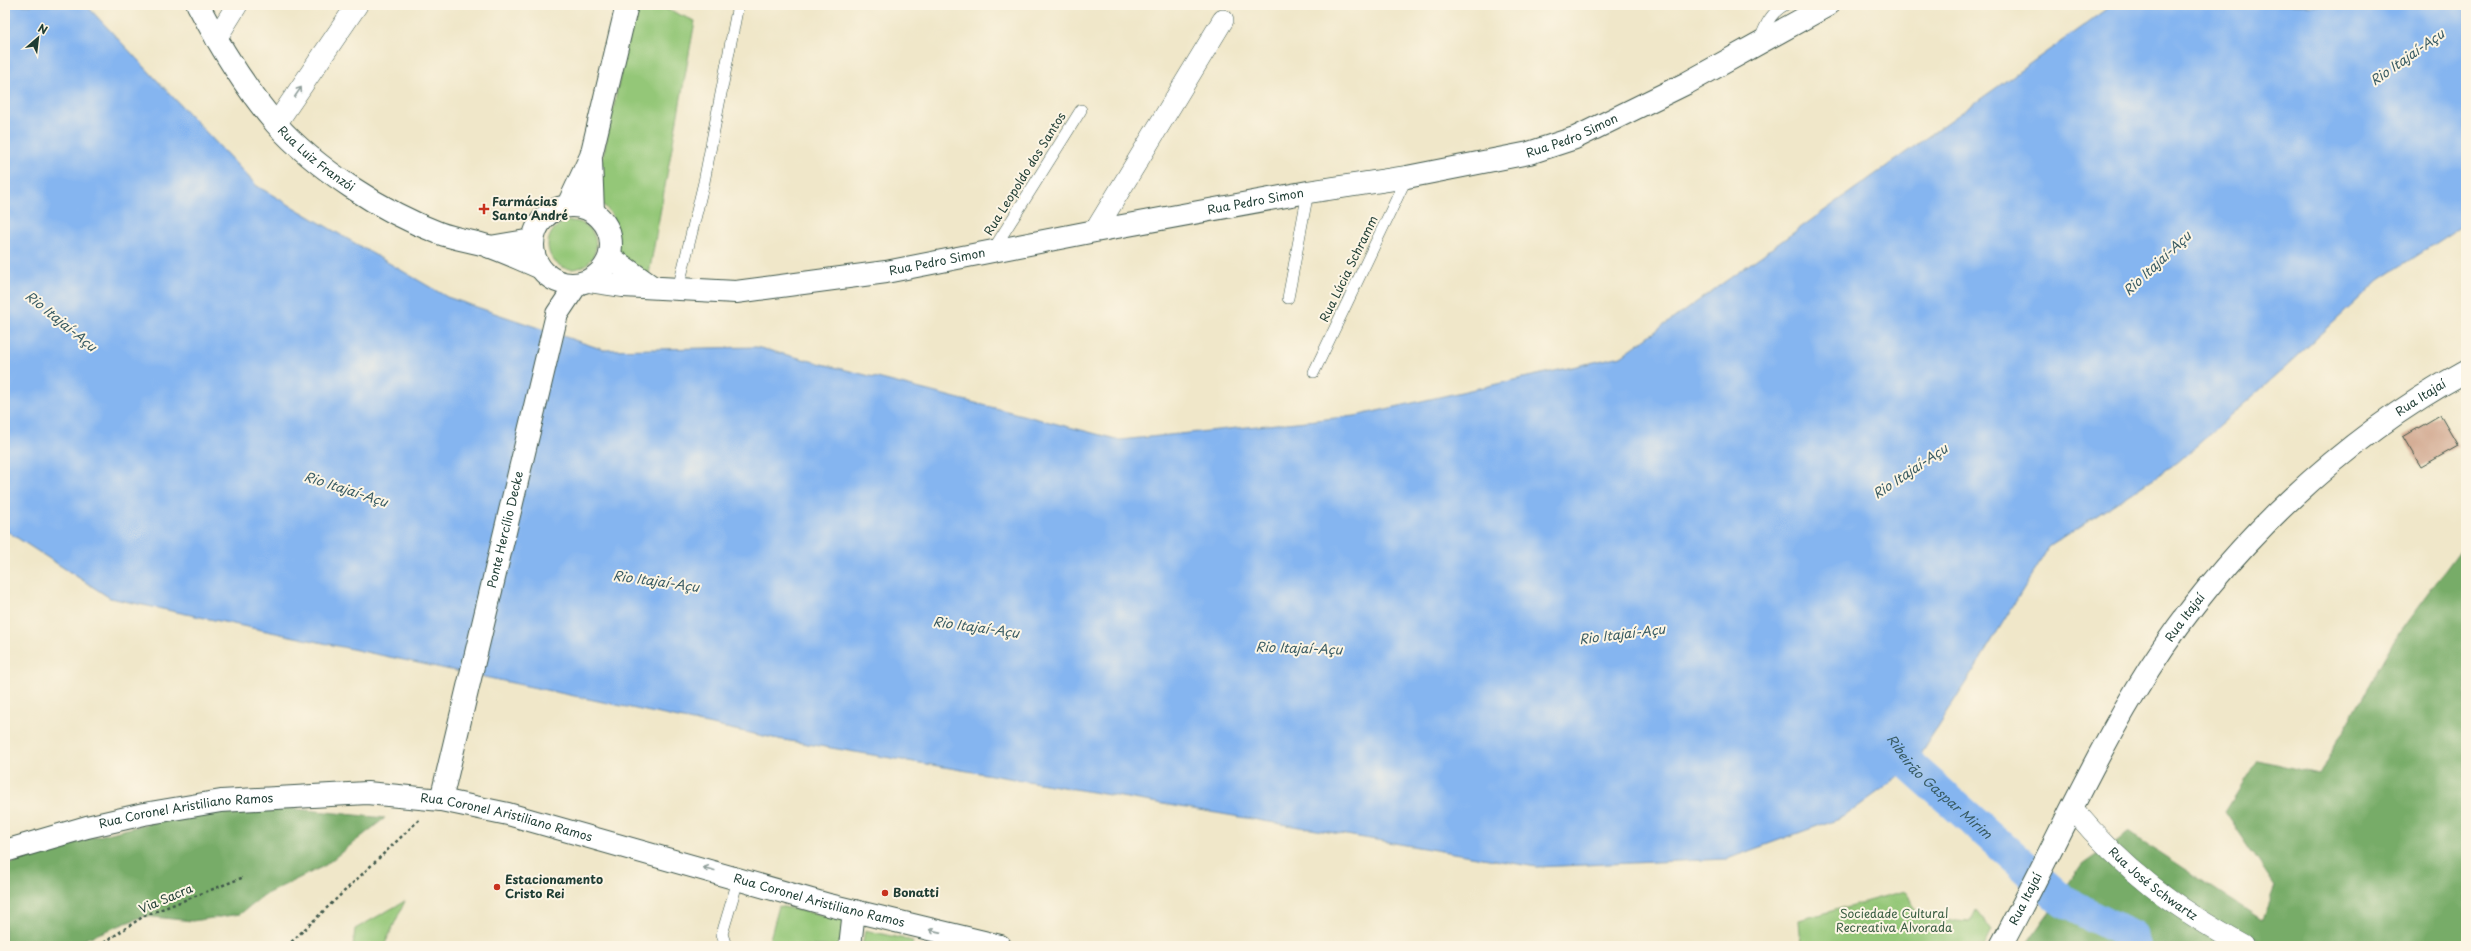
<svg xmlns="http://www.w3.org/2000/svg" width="2471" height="951" font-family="'Playpen Sans',sans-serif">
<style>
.green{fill:#94c778;stroke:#5a8256}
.forest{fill:#77ac68;stroke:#4b744e}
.water{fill:#85b5f0;stroke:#527992}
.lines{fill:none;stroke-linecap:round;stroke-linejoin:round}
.river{stroke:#85b5f0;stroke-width:32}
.building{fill:#d0a68d}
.service-casing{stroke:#3e564a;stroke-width:12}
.minor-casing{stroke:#3e564a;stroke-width:22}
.tertiary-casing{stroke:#3e564a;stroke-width:24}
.secondary-casing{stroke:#3e564a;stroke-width:24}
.primary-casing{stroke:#3e564a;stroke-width:24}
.path{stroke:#3e564a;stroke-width:2.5;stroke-dasharray:3 3;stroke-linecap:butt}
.service{stroke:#fff;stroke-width:11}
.minor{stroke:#fff;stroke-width:21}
.tertiary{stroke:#fff;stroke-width:22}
.secondary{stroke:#fff;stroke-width:22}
.primary{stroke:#fff;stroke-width:22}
.oneway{stroke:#8f9e9a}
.poi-dot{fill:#c8321e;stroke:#fcf5e5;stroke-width:1.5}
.labels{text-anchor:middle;stroke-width:4;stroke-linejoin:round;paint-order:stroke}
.street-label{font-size:12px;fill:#1f3d34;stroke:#fcf5e5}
.poi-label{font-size:12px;font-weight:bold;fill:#1f3d34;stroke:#fcf5e5;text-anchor:start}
.park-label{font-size:12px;fill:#3c6045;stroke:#fcf5e5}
.water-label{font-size:13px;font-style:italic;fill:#385b63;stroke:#fcf5e5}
</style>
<rect width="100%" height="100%" fill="#fcf5e5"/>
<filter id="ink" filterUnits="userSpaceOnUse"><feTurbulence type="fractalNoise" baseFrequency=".025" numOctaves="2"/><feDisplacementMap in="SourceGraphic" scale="8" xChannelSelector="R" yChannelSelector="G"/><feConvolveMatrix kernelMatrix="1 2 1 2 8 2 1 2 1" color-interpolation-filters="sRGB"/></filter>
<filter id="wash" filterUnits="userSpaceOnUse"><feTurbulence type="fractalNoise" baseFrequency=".012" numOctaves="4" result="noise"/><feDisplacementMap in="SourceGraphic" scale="16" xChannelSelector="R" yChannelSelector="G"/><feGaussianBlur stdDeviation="0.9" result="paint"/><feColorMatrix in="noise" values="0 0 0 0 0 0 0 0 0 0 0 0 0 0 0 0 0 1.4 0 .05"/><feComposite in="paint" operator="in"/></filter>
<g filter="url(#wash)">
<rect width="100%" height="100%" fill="#f0e7c9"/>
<path class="green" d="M635,5H656L695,21L649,274L617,263L612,215L595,195Z
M548 245a24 24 0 1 1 48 0a24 24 0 1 1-48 0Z
M1904,891L1924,919L1971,922L1976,910L1992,930L1984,946H1801L1799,920Z
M405,901L384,946H353L355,929Z
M779,906L846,920L841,946H768Z
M865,930L913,941L912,946H862Z"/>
<path class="forest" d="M2466,542V946H2025L2083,864L2128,832L2262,920L2275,886L2225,812L2258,760L2319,774L2398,634Z
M257,805L385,818L324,866L264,895L240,914L192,921L144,916L67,946H5V865L87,839L187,814Z"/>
<path class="water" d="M5,5H86L257,186L447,297L604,350L756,347L1120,440L1355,416L1621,356L2112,5H2466V223L2379,280L2287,366L2178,462L2049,547L1975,668L1912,767L1845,816L1727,859L1536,867L778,739L110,598L5,530Z"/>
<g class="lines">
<path class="river" id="s1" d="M1887,731L1912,767L2062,900L2132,936L2135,946"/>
</g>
<g id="blocks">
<path class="building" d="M2440,415L2458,446L2421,467L2403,437Z"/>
</g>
</g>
<g filter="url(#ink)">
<use href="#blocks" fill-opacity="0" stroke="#3e564a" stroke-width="1"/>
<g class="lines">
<defs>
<path id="service" d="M1759,42C1765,26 1770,13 1785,5
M993,250L1081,110
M678,289L704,182L738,5
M1288,298L1308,192
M1314,372L1407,177
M726,946L722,934L739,877"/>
<g id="minor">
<path d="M216,39L237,5"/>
<path d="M276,124L357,5"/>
<path d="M1095,231L1223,20"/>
<path id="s2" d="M2073,809C2125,871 2174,907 2244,946"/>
</g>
<g id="tertiary">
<path id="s3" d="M198,5C220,47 245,88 276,124C315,168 383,212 439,233C455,239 472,241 488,246C505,252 522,260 539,267"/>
<path d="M490,247L532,240"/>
<path d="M610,257L651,286"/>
<path id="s4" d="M589,281L623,286L736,292L886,272L1095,231L1308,192L1407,177L1529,153L1575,138L1687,83L1828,5"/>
<path d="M850,946L854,911"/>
</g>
<g id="secondary">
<path id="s5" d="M2001,946C2051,854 2093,757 2149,669C2226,549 2341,439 2466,371"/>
</g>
<g id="primary">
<path d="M591,160L593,212"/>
<path d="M568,205L591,156L627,5"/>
<circle cx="572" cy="245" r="39"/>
<path id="s6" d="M441,800L557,314L577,284"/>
<path id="s7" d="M5,851L87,827L144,814L221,801L367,793L441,800L508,814L829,905L1000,946"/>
</g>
</defs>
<use href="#service" class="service-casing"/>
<use href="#minor" class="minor-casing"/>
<use href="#tertiary" class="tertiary-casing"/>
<use href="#secondary" class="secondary-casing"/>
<use href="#primary" class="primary-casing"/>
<path class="path" d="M99,946L144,916L244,877
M287,946L421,818"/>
<use href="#service" class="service"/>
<use href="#minor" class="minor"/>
<use href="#tertiary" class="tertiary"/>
<use href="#secondary" class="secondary"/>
<use href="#primary" class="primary"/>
</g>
<defs><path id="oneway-shaft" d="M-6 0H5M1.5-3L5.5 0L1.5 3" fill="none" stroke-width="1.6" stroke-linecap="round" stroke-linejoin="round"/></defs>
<g class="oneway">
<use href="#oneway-shaft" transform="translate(298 92) rotate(-56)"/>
<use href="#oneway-shaft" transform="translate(709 869) rotate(-165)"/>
<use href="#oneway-shaft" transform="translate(935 931) rotate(-167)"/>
</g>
</g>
<g class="poi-dot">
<path d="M482 203h4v4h4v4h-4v4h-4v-4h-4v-4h4z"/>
<circle cx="497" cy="887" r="4"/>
<circle cx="885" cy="893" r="4"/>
</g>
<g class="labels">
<g class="street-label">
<text dy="4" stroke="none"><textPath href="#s4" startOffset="999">Rua Pedro Simon</textPath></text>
<text dy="4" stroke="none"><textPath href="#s3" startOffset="196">Rua Luiz Franzói</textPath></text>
<text transform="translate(1025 174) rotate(-58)" y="4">Rua Leopoldo dos Santos</text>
<text dy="4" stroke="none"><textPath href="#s4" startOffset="675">Rua Pedro Simon</textPath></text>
<text dy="4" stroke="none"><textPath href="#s4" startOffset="351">Rua Pedro Simon</textPath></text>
<text transform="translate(1349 269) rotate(-64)" y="4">Rua Lúcia Schramm</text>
<text dy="4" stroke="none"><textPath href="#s5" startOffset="701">Rua Itajaí</textPath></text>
<text dy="4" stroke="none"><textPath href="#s6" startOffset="278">Ponte Hercílio Decke</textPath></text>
<text dy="4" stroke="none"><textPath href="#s5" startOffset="377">Rua Itajaí</textPath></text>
<text dy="4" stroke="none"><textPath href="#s7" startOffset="186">Rua Coronel Aristiliano Ramos</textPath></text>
<text dy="4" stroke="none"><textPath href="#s7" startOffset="510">Rua Coronel Aristiliano Ramos</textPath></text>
<text dy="4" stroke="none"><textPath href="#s2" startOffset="110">Rua José Schwartz</textPath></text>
<text transform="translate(166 899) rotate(-23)" y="4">Via Sacra</text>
<text dy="4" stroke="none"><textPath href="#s5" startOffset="53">Rua Itajaí</textPath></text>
<text dy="4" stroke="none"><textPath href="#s7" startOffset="834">Rua Coronel Aristiliano Ramos</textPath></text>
</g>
<g class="poi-label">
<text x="492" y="206">Farmácias<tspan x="492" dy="14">Santo André</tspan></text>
<text x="505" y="884">Estacionamento<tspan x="505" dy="14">Cristo Rei</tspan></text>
<text x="893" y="897">Bonatti</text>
</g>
<g class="park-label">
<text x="1894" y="918">Sociedade Cultural<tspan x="1894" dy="14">Recreativa Alvorada</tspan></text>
</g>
<g class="water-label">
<text transform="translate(2407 57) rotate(-35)" y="5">Rio Itajaí-Açu</text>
<text transform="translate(2157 263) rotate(-43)" y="5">Rio Itajaí-Açu</text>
<text transform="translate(61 321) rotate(39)" y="5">Rio Itajaí-Açu</text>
<text transform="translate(1910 471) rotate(-34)" y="5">Rio Itajaí-Açu</text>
<text transform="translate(346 489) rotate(18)" y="5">Rio Itajaí-Açu</text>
<text transform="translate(656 581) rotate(8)" y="5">Rio Itajaí-Açu</text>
<text transform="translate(976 627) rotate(8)" y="5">Rio Itajaí-Açu</text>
<text transform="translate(1622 634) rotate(-7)" y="5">Rio Itajaí-Açu</text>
<text transform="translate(1299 648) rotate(2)" y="5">Rio Itajaí-Açu</text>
<text dy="5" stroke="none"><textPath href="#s1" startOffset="77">Ribeirão Gaspar Mirim</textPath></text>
</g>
</g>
<rect width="2471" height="951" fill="none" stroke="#fcf5e5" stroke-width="20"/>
<g transform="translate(38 38) rotate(28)" stroke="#fcf5e5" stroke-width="3" paint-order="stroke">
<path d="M0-3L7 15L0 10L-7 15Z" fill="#1f3d34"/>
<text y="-6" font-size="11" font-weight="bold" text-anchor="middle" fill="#1f3d34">N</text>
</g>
</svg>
